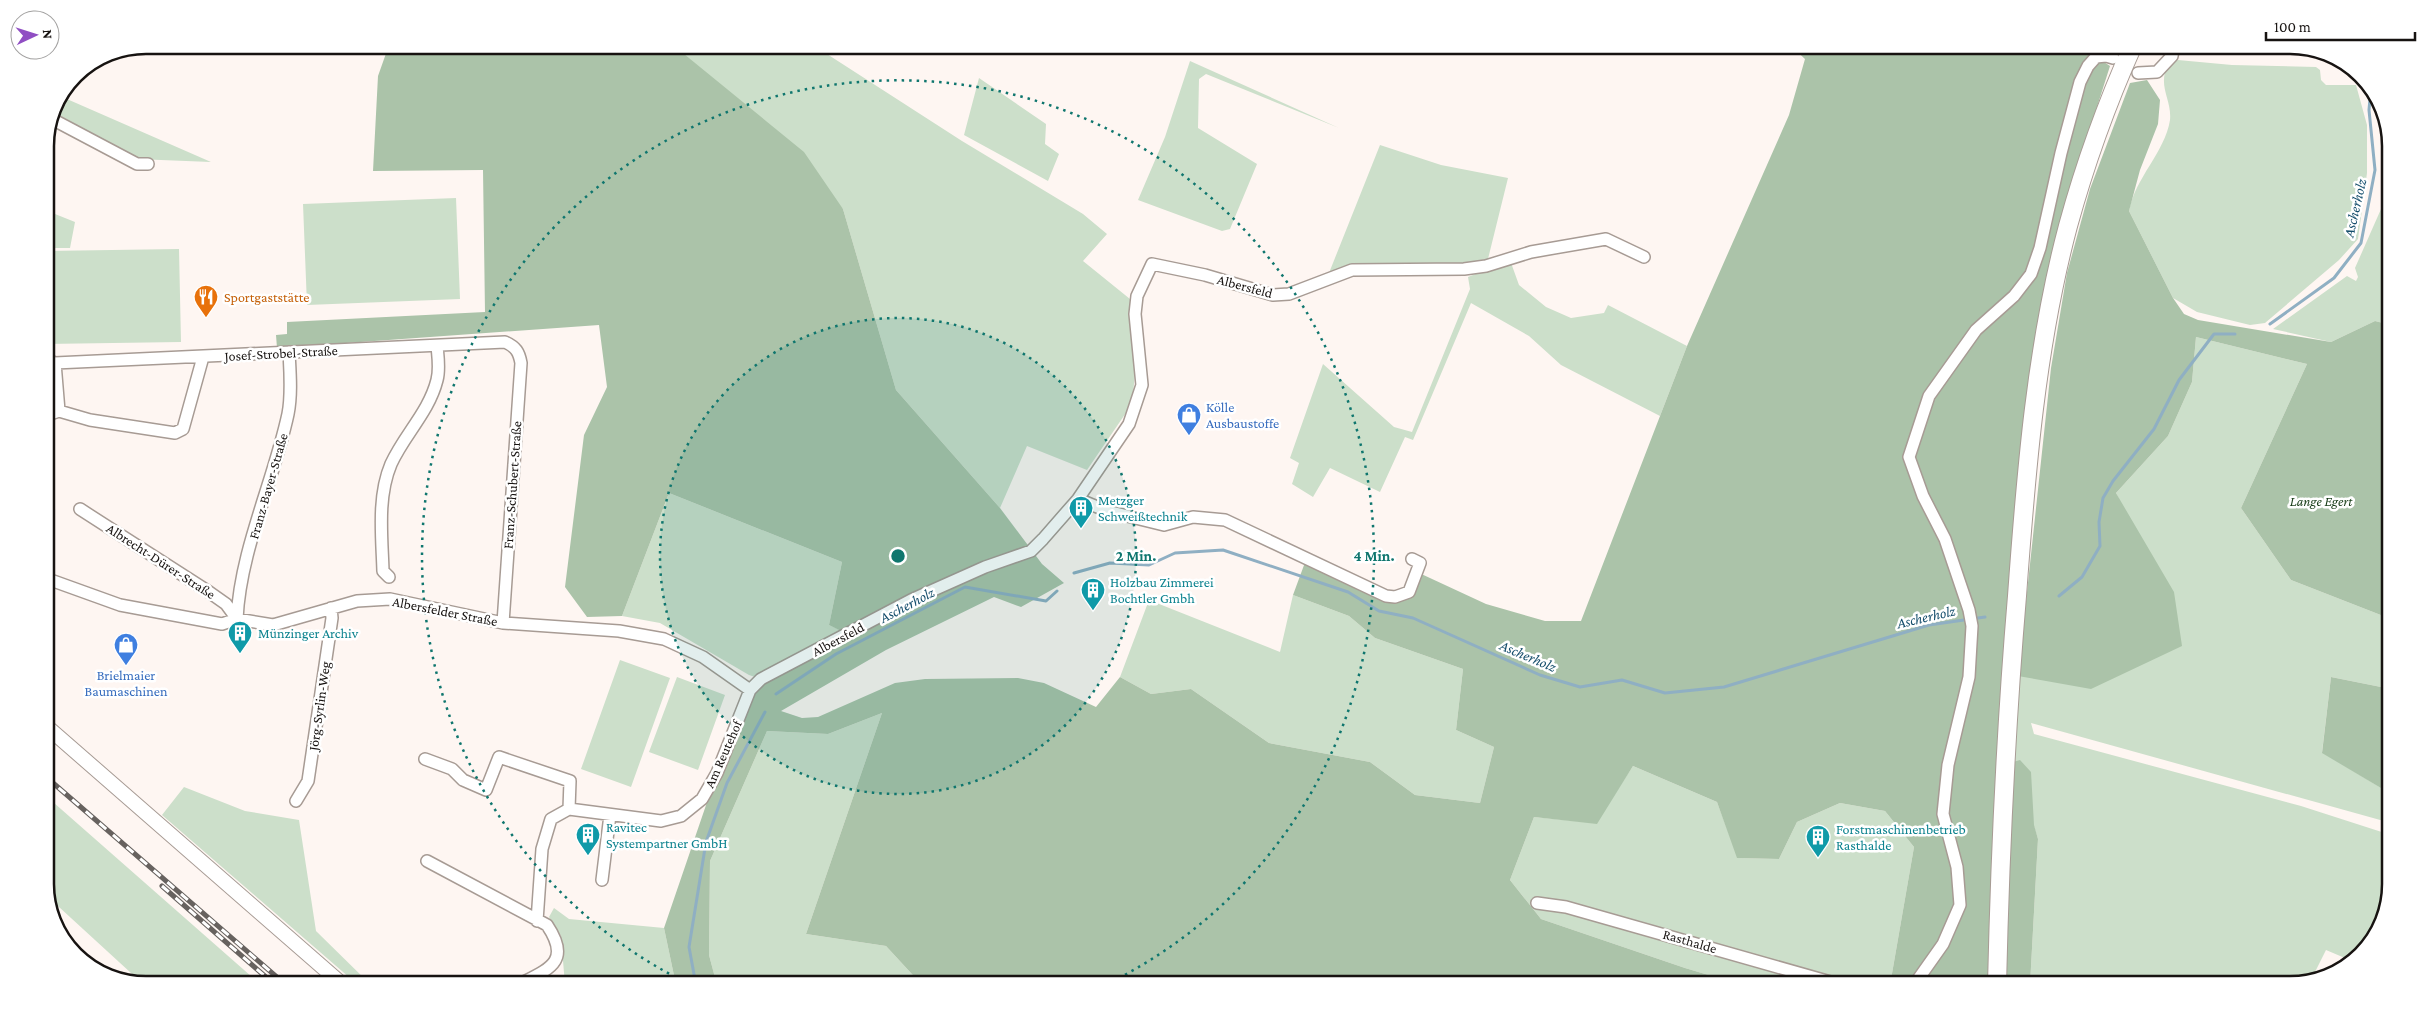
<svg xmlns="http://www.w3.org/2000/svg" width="2436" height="1030" font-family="'Crimson Pro',serif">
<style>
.green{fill:#ccdfca}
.forest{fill:#abc3a9}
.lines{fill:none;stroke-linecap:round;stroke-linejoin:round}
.stream{stroke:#8fafc3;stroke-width:3}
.minor-casing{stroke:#a79b94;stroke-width:14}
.tertiary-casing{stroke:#a79b94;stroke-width:16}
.primary-casing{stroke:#a79b94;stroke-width:20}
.minor{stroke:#fff;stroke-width:11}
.tertiary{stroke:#fff;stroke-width:14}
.primary{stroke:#fff;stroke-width:18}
.rail-casing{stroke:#67625f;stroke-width:5}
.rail{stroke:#fff;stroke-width:3;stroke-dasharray:9;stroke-linecap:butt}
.ring{fill:none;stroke:#0f766e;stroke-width:2.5;stroke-dasharray:2.5 5}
.labels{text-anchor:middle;stroke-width:5;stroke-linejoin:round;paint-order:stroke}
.street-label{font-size:14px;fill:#171311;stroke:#fff}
.food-label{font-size:14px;fill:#c56008;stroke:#fff;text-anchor:start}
.shop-label{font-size:14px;fill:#366cbe;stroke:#fff;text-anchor:start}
.culture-label{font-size:14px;fill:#0d838f;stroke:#fff;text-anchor:start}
.park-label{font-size:14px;font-style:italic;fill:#173c17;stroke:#fff}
.water-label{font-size:15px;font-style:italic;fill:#154e6c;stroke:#fff}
.rim{fill:none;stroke:#171311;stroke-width:2.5}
.centre{fill:#0f766e;stroke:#fff;stroke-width:2.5}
.ring-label{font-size:15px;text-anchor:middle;font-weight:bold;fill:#0f766e;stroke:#fff;stroke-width:5;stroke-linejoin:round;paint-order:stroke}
</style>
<rect width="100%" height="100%" fill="#fef6f2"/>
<path class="green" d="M673,45H813L962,141L1083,214L1107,234L1083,261L1130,299L1135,374L1132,404L1087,470L1027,446L1000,508L896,390L843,209Z
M2178,60L2232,65L2316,67L2320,70L2321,80L2326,85H2356L2367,125V173L2358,239L2339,260L2265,323L2250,325L2197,312L2173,298L2129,211C2135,178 2165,152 2170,120C2172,99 2157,87 2168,64Z
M1190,61L1339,128L1206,74L1199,79L1198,128L1257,164L1230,229L1222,231L1138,200L1165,137Z
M979,78L1046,124L1045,144L1059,154L1048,181L964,135Z
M60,96L211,162L136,159L52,111Z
M1380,145L1441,165L1508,178L1487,263L1461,267L1367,263L1329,273Z
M2391,158V325L2375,321L2331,342L2273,329L2347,276L2356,281L2358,277L2355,268L2385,200Z
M456,198L460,299L307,305L303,204Z
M45,210L75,222L70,248H45Z
M179,249L181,342L45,344V251Z
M1510,260L1519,285L1546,307L1571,318L1604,313L1608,305L1687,346L1660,416L1561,365L1529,336L1471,303L1413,440L1405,437L1380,492L1330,468L1313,497L1292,484L1299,463L1290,458L1323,364L1394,427L1412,432L1470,289L1468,277Z
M2196,337L2307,364L2241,508L2291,580L2391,619V689L2331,677L2322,752L2391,794V823L2031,723L2034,734L2301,806L2391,835V884L2383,922L2352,961L2326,950L2312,978L2290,985H2030L2038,839L2013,762L2018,676L2119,499L2116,493L2168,436L2192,382Z
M669,493L842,562L829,625L848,634L761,679L749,675L660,623L622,616Z
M1293,595L1349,616L1375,638L1463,669L1456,730L1494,747L1480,803L1415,795L1370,762L1269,743L1191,689L1151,694L1120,677L1149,600L1280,652Z
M620,660L670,678L631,787L581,769Z
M677,677L725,695L698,770L649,752Z
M882,713L806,934L886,946L922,985H717L709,955L710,861L767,731L828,734Z
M1633,766L1717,802L1738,858L1779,859L1797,822L1840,803L1885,811L1914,847L1890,985H1742L1685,968L1541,919L1510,880L1534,817L1596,823Z
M184,787L245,811L299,820L316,931L371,985H358L162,815Z
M45,795L261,985L143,984L47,896L45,891Z
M554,908L569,919L664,928L676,985H565L561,936L549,917Z"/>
<path class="forest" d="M389,45H673L804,152L843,209L896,390L1000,508L1042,564L1064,583L1021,607L994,597L886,650L781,711L802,718L818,717L895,683L925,679L1018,678L1044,683L1096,707L1120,677L1151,694L1191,689L1269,743L1370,762L1415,795L1480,803L1494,747L1456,730L1463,669L1375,638L1349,616L1293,595L1307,557L1386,596L1403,595L1417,572L1486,604L1545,621H1581L1687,346L1789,115L1805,59L1790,45H2083L2087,51L2110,66L2070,192L2050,274L1991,985H1890L1914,847L1885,811L1840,803L1797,822L1779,859L1737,858L1717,802L1633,766L1597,824L1534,817L1510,880L1541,919L1685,968L1742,985H1086L1081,975L1045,985H922L886,946L806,934L882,713L828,734L767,731L710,861L709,955L717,985H676L664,928L717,773L750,690L847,634L829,625L842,562L669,493L622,616L587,617L565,587L584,435L607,387L599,325L277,348L276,335L287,334V322L485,312L483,170L373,171L378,76Z
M2147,80L2160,100L2158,124L2140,170L2129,211L2173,298L2184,314L2198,320L2331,342L2375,321L2391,325V619L2291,580L2241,508L2307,364L2196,337L2192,382L2168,436L2116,493L2174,592L2182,646L2091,689L2018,676L2051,368L2067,273L2090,189L2130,83Z
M2331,677L2391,689V794L2322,753Z
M2020,760L2031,772L2034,825L2038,839L2030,985H2006L2013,762Z"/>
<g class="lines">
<path class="stream" d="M2270,324L2334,278L2361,243L2375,170L2369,110L2371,87
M1074,573L1110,563L1149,565L1175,553L1223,550L1348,592L1379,611L1413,618L1540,675L1580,687L1622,680L1665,693L1724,687L1929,625L1985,617
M2059,596L2082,577L2100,546L2099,522L2103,498L2113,481L2154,429L2179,380L2214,334H2235
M776,694L836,654L965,587L1046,601L1057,591
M696,985L689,947L706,842L727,783L765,712"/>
<defs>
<path id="minor" d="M2138,73L2157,72L2172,56L2174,45
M50,118L137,164H148
M45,359L55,363L505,342C516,347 519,352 521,363L503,623
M55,363L59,411L90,420L175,433L183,429L203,357
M45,416L59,411
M1078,499L1107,511L1164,525L1193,517L1225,520L1386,596L1395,597L1409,592L1420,563L1412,559
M80,509L209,592L226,604L237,619
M389,577L383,571C382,537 377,497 391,464C404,435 429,412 437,380C440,369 438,357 437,346
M45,578L120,605L222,624L237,619L273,625L357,601L390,599L503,623L619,631L664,639L703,657L750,690
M237,619C240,551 274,480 288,414C292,394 290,372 289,352
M425,759L452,769L463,780L486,790L499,757L570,781L569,809
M296,801L308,781L332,618L331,608
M427,861L547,925C572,962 549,969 518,985
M602,880L610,815
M1537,903L1566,907L1841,985
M537,921L542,849L551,819L569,809L661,821L681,816L702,799L717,773L750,690L761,679L911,600L985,567L1031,551L1043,539L1078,499L1129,424L1142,385L1135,314L1137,296L1152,264L1205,275L1273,295L1289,294L1352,270L1464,269L1486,266L1531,252L1606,239L1644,257
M1914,985L1943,944L1960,905L1957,867L1943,814L1948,765L1969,677L1972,626L1969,610L1945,539L1923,496L1909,457L1929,396L1976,330L2014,296L2031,274L2040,248L2061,153L2080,82L2088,66L2096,57L2106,56L2113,58"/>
<path id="tertiary" d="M45,725L343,985"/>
<path id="primary" d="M1997,985C2000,855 2006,726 2017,596C2026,472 2036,346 2068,226C2085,164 2107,103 2133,45"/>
</defs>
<use href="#minor" class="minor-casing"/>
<use href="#tertiary" class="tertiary-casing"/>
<use href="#primary" class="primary-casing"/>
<use href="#minor" class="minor"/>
<use href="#tertiary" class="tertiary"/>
<use href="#primary" class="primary"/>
<defs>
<path id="rail" d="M45,776L286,985
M162,886L275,985"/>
</defs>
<use href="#rail" class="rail-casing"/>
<use href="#rail" class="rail"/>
</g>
<circle cx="898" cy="556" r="238" fill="#0f766e" fill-opacity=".12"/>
<g class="ring">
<circle cx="898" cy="556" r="238"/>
<path d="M689 984A476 476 0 1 1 1107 984"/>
</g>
<defs>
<symbol id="restaurant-pin" viewBox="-11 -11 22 30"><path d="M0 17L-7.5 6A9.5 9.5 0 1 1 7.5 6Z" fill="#e8710a" stroke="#fff"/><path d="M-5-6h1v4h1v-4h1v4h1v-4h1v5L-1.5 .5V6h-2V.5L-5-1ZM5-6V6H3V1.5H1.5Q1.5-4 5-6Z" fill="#fff"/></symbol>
<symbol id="shop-pin" viewBox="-11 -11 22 30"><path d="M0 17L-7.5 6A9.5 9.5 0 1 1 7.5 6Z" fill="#3f7fe0" stroke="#fff"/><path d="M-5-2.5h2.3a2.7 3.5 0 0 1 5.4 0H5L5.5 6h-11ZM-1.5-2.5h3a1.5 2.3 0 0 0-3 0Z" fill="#fff"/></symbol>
<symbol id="building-pin" viewBox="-11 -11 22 30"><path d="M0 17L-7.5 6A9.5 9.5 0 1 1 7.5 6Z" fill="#0f9aa8" stroke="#fff"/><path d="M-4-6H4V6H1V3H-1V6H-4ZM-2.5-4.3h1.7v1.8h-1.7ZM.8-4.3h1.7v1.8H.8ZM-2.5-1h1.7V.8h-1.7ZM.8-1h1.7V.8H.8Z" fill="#fff"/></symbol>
</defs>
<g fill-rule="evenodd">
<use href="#restaurant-pin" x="192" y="283" width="28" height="38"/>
<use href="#shop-pin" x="1175" y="401" width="28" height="38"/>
<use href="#building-pin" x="1067" y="494" width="28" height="38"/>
<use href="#building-pin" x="1079" y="576" width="28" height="38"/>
<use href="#building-pin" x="226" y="619" width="28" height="38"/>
<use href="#shop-pin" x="112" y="631" width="28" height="38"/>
<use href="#building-pin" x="574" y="821" width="28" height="38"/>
<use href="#building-pin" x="1804" y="823" width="28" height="38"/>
</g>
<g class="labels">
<g class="street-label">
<text transform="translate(1245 286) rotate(15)" y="5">Albersfeld</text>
<text transform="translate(281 353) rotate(-3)" y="5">Josef-Strobel-Straße</text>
<text transform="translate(512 485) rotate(-86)" y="5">Franz-Schubert-Straße</text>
<text transform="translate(268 486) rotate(-74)" y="5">Franz-Bayer-Straße</text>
<text transform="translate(161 561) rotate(33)" y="5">Albrecht-Dürer-Straße</text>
<text transform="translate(445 611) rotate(11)" y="5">Albersfelder Straße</text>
<text transform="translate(838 639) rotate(-28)" y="5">Albersfeld</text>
<text transform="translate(319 706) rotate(-82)" y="5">Jörg-Syrlin-Weg</text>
<text transform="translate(723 754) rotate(-66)" y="5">Am Reutehof</text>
<text transform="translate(1690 941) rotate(16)" y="5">Rasthalde</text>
</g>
<g class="food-label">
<text x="224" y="302">Sportgaststätte</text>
</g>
<g class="shop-label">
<text x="1206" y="412">Kölle<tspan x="1206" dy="16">Ausbaustoffe</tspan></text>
<text x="126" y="680" text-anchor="middle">Brielmaier<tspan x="126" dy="16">Baumaschinen</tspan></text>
</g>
<g class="culture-label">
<text x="1098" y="505">Metzger<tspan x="1098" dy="16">Schweißtechnik</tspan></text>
<text x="1110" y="587">Holzbau Zimmerei<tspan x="1110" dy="16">Bochtler Gmbh</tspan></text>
<text x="258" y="638">Münzinger Archiv</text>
<text x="606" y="832">Ravitec<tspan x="606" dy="16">Systempartner GmbH</tspan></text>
<text x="1836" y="834">Forstmaschinenbetrieb<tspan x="1836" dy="16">Rasthalde</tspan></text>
</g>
<g class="park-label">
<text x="2321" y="506">Lange Egert</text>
</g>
<g class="water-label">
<text transform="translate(2355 208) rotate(-77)" y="5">Ascherholz</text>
<text transform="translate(907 605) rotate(-28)" y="5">Ascherholz</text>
<text transform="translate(1926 617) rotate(-13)" y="5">Ascherholz</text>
<text transform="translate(1528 656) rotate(23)" y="5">Ascherholz</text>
</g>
</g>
<path d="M0 0H2436V1030H0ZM146 54H2290A92 92 0 0 1 2382 146V884A92 92 0 0 1 2290 976H146A92 92 0 0 1 54 884V146A92 92 0 0 1 146 54Z" fill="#fff" fill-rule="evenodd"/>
<path class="rim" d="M146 54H2290A92 92 0 0 1 2382 146V884A92 92 0 0 1 2290 976H146A92 92 0 0 1 54 884V146A92 92 0 0 1 146 54Z"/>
<circle cx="898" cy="556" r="8" class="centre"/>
<g class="ring-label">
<text x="1136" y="561">2 Min.</text>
<text x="1374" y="561">4 Min.</text>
</g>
<g transform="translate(35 35) rotate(86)"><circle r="24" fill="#ffffff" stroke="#a2a1a0"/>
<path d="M0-4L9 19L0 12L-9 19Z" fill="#904ec3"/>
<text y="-8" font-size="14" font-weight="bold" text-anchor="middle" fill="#171311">N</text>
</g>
<path d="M2266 32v8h149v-8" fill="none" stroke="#171311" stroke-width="2.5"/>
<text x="2274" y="32" font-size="15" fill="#171311" stroke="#ffffff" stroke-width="4" paint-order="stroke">100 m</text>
</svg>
